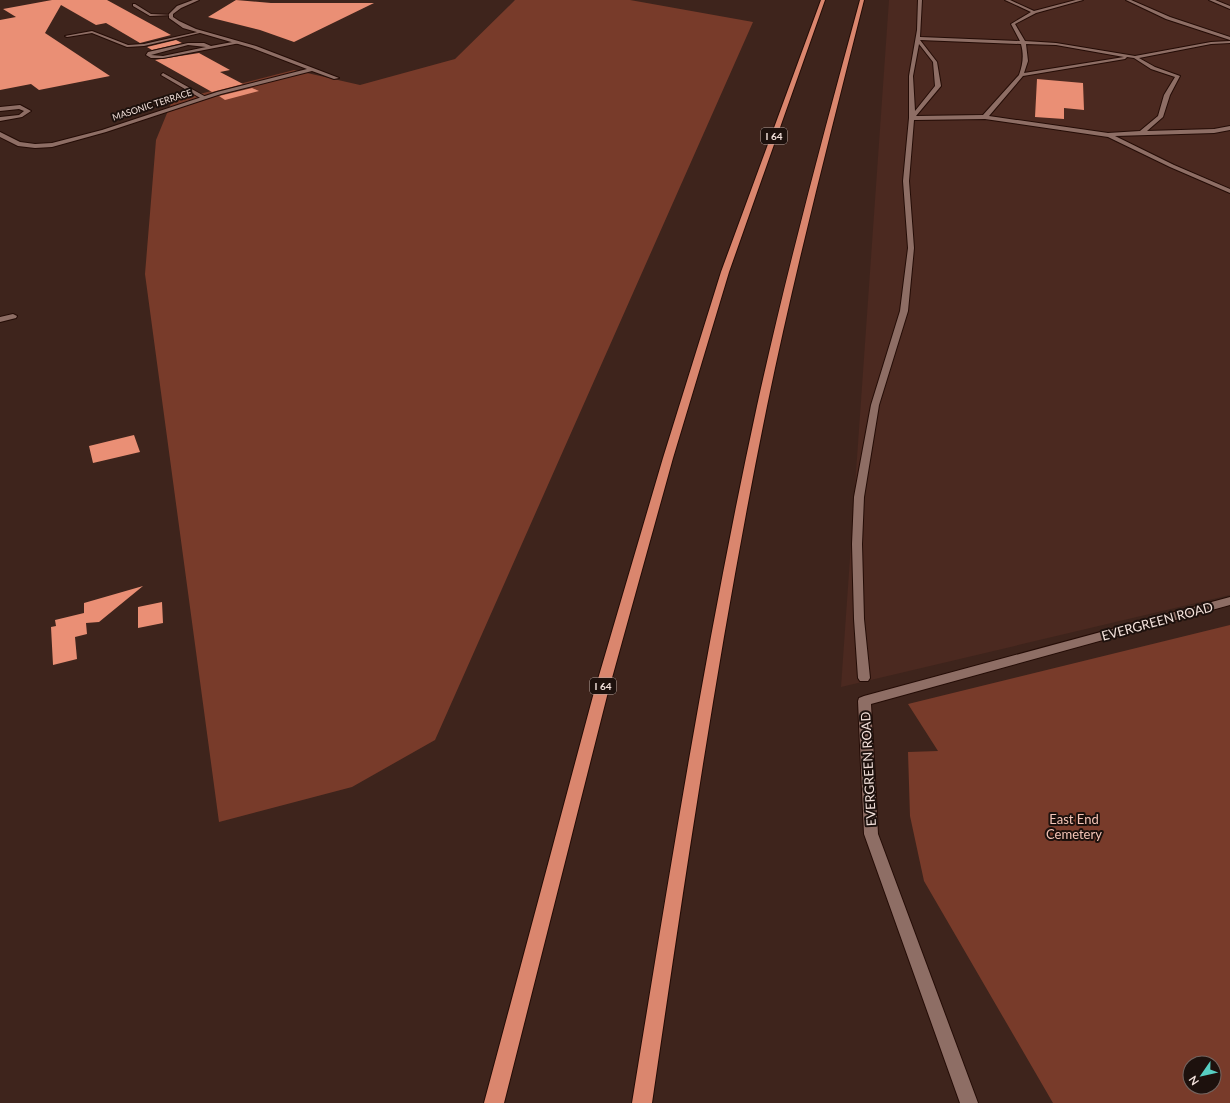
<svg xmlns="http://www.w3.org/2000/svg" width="1230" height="1103" font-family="Lato,sans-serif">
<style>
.built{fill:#4b2920}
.green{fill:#783b2a;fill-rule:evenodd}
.building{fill:#ea8f75}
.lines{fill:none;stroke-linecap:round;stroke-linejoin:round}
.service-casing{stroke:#240c06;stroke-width:2}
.minor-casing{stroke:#240c06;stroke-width:2}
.motorway-casing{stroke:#240c06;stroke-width:2}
.service{fill:#8e6e65;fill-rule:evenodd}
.minor{fill:#8e6e65;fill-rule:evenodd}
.motorway{fill:#da866e;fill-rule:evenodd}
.labels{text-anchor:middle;stroke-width:4;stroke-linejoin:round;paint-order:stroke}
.far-street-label{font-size:9px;fill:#f3e1db;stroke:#1d110d}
.shield{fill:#1d110d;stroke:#b3a39d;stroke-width:1}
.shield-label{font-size:10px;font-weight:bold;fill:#f3e1db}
.near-street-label{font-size:13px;fill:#f3e1db;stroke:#1d110d}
.near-park-label{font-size:13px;fill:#f5c5b7;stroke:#1d110d}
</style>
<rect width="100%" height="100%" fill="#3e241c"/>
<path class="built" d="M889,0H1230V595L841,687Z"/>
<path class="green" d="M515,0H630L753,22L435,740L352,787L219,822L145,274L156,140L172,101L294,70L360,85L455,59Z
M1230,625V1103H1053L924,881L910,816L908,752L938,751L908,704ZM1190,1063H1214V1087H1190Z"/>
<path class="building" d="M52,0H107L171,35L140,43L106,23L96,25L61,5L45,33L110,76L39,90L31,84L0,90V20L16,17L3,9Z
M236,0L271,3H374L294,42L260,30L208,17Z
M176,40L182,43L152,50L147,47Z
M199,53L230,70L220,72L243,84L212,92L155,60Z
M1037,79L1083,83L1084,110L1064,108V119L1035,117Z
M252,88L259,91L225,100L219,96Z
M134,435L140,452L93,463L89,446Z
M143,586L99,622L86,623L87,634L75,637L77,659L53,665L51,627L56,626L55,620L84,613V603Z
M162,602L163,623L138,628V607Z"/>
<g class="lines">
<defs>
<path id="service" d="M918,0H922L920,37L1020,41L1011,24L1031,12L1005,0H1010L1034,11L1076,0H1083L1036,13L1015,24L1025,41L1056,43L1135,56L1211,42L1230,41V43L1211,44L1139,58L1155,67L1180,76L1170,95L1163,117L1147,131L1214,129L1230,126V130L1214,133L1115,136L1174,165L1230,189V193L1170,167L1108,137L985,119L914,120L909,181L914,248L908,311L879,405L864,497L862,544L864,619L870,678L868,681H860L858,678L854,619L852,544L854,497L871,405L900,311L908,248L903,181L909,118V76L917,30ZM920,40L1021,44C1024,55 1023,64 1019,75L983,115L916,116L941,86L937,62ZM919,44L933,62L935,86L915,111L913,76ZM1026,44L1056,45L1124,57L1024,73L1028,61ZM1127,57L1134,58L1151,69L1175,77L1164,95L1158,116L1140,131L1108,133L989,116L1023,76L1125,59Z
M1126,0H1131L1170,17L1230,37V40L1166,19Z
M1209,0H1215L1230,6V9Z
M133,4H135L151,14L173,15L150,16L133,6Z
M92,31L128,45L144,44L202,31L204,32L144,46L127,47L92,33L67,37L65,36Z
M238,41L240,43L163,58H151L146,55L148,52L188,43H204L211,46ZM188,45L206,47L163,56L151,55Z
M163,73L206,97L207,98L202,99L161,75Z
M20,105L31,111L22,117L0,121V117L19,115L24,111L19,109L0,111V107Z"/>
<path id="minor" d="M193,0H199L181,8L173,14V17L179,21L196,29L256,46L339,78L334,79L312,71L221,94L106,132L52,147L35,148L18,146L0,137V132L20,142L35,144L52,143L102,130L217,92L307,69L252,48L183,28L169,18V14L177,6Z
M13,314L17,316L16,318L0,322V317Z
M1230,597V605L871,704L878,834L978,1103H960L864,834L858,701L859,698L864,696Z"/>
<path id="motorway" d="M821,0H825L729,272L673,458L607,696L504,1103H484L593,696L663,458L721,272Z
M860,0H864C830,135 795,270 767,406C720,637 686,870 652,1103H632C670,870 707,637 757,406C787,270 823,135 860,0Z"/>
</defs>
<use href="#service" class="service-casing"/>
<use href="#minor" class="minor-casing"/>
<use href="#motorway" class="motorway-casing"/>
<use href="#service" class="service"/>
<use href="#minor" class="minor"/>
<use href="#motorway" class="motorway"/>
</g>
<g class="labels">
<g class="far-street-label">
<text transform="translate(152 105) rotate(-18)" y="3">MASONIC TERRACE</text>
</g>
<g class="shield">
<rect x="761" y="128" width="26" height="16" rx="3"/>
<rect x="590" y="678" width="26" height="16" rx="3"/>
</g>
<g class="shield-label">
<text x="774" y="140">I 64</text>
<text x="603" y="690">I 64</text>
</g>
<g class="near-street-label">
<text transform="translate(1157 621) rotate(-15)" y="5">EVERGREEN ROAD</text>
<text transform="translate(868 769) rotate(-93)" y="5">EVERGREEN ROAD</text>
</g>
<g class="near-park-label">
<text x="1074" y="824">East End<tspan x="1074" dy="15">Cemetery</tspan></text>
</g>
</g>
<g transform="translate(1202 1075) rotate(236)"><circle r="19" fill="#1d110d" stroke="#73645f"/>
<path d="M0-3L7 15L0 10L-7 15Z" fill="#57cec2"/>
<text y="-6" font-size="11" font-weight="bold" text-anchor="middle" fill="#f3e1db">N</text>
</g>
</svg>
